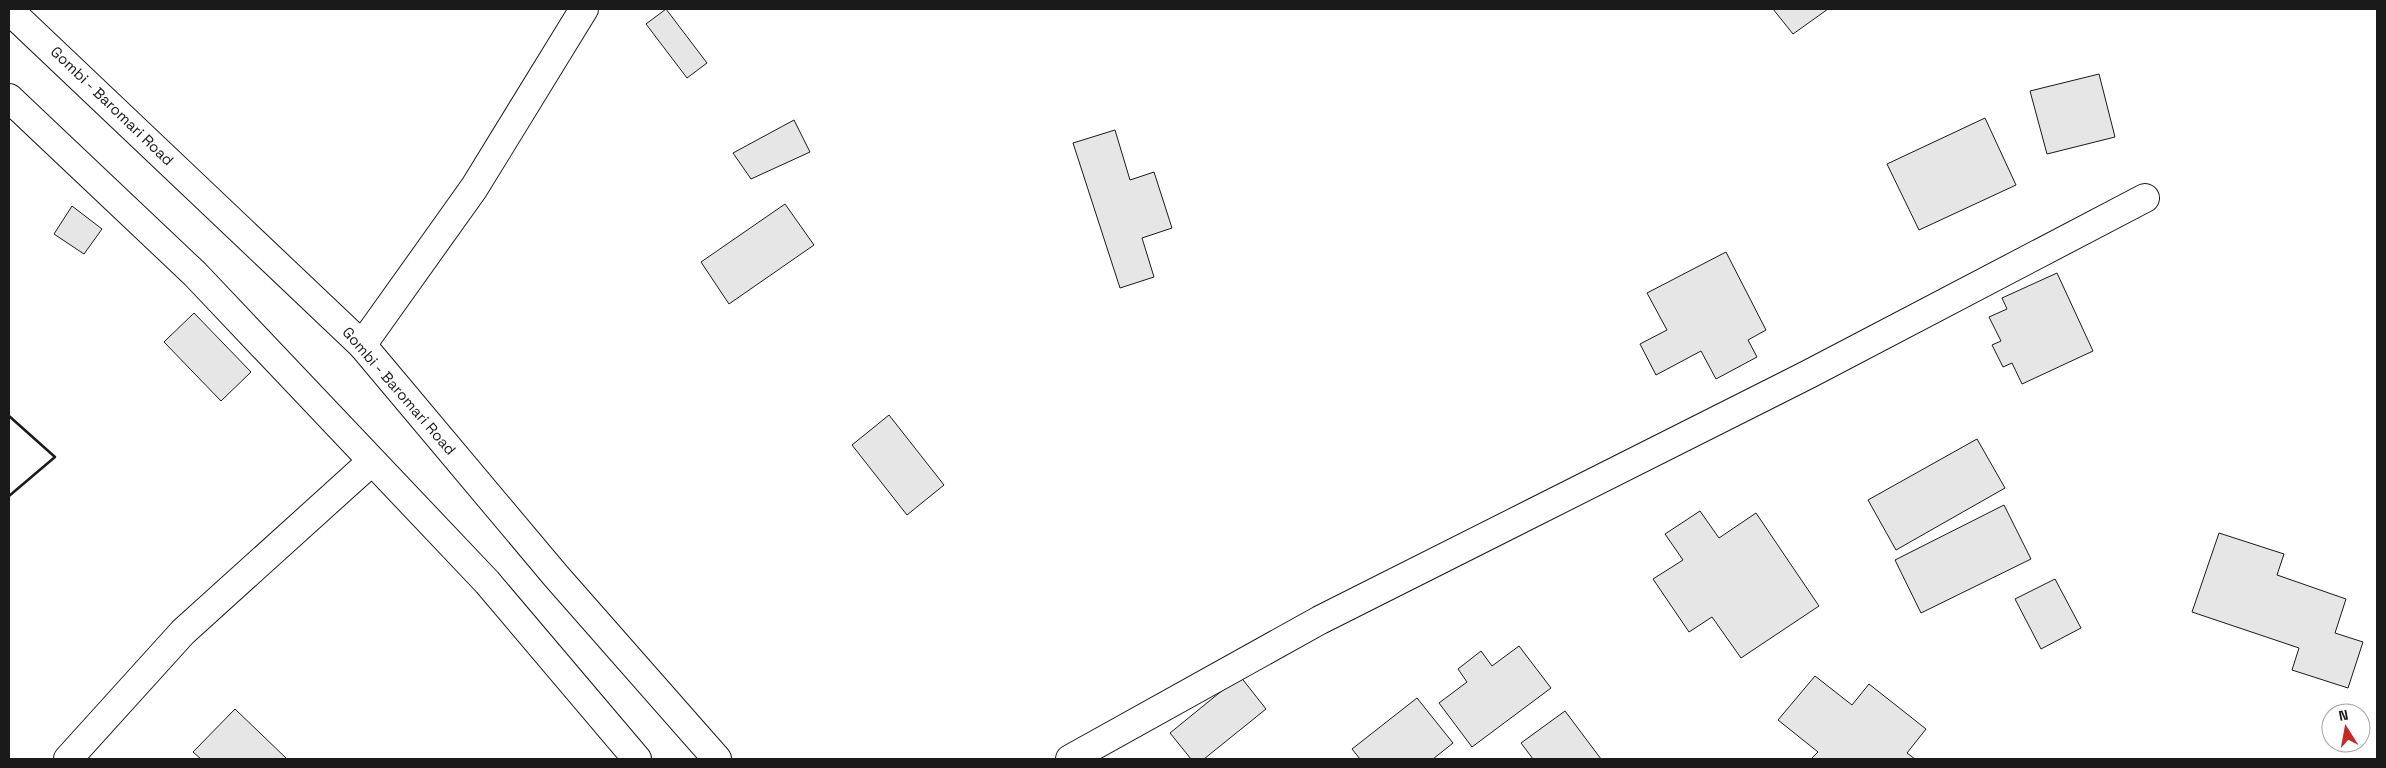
<svg xmlns="http://www.w3.org/2000/svg" width="2386" height="768" font-family="'Space Grotesk',sans-serif">
<style>
.building{fill:#e6e6e6;stroke:#1a1a1a}
.lines{fill:none;stroke-linecap:round;stroke-linejoin:round}
.street-casing{stroke:#1a1a1a;stroke-width:30}
.primary-casing{stroke:#1a1a1a;stroke-width:30}
.street{stroke:#fff;stroke-width:28}
.primary{stroke:#fff;stroke-width:28}
.wall{stroke:#1a1a1a;stroke-width:2.5}
.labels{text-anchor:middle;stroke-width:4;stroke-linejoin:round;paint-order:stroke}
.street-label{font-size:15px;fill:#1a1a1a;stroke:#fff}
</style>
<rect width="100%" height="100%" fill="#fff"/>
<path class="building" d="M666,9L707,63L687,78L646,24Z
M1773,9H1828L1793,34Z
M2099,74L2115,137L2047,154L2030,91Z
M1985,118L2016,185L1919,230L1887,164Z
M794,120L810,152L751,179L733,153Z
M1115,130L1130,180L1154,172L1172,228L1142,238L1154,277L1120,288L1073,143Z
M785,204L814,245L729,304L701,262Z
M72,206L102,229L84,254L54,234Z
M1726,252L1766,330L1748,340L1757,357L1716,379L1701,351L1656,375L1640,344L1667,330L1647,293Z
M2057,273L2093,351L2022,384L2012,363L2003,367L1992,345L2001,341L1989,317L2007,309L2002,298Z
M194,313L251,372L221,401L164,342Z
M889,415L944,485L907,515L852,445Z
M1977,439L2005,488L1896,550L1868,500Z
M2004,505L2031,559L1921,613L1895,560Z
M1700,511L1719,538L1756,513L1819,606L1741,658L1712,617L1689,632L1653,579L1683,560L1665,534Z
M2219,533L2284,554L2277,575L2346,599L2335,633L2363,642L2348,688L2292,670L2299,648L2192,612Z
M2055,579L2081,628L2041,649L2015,599Z
M1519,646L1551,688L1472,747L1439,703L1467,682L1458,669L1481,651L1492,666Z
M1240,676L1266,709L1204,759H1191L1170,733Z
M1815,676L1852,705L1869,684L1926,729L1907,753L1915,759H1811L1818,752L1778,720Z
M1417,698L1453,743L1433,759H1360L1352,749Z
M235,709L287,759H201L193,752Z
M1565,711L1601,759H1533L1521,743Z"/>
<g class="lines">
<defs>
<path id="street" d="M362,345L474,188L584,9
M68,759L183,632L371,462
M1070,759L1320,620L1809,374L2145,198"/>
<path id="primary" d="M9,10L362,345L556,576L717,759
M9,98L195,274L487,582L637,759"/>
</defs>
<use href="#street" class="street-casing"/>
<use href="#primary" class="primary-casing"/>
<use href="#street" class="street"/>
<use href="#primary" class="primary"/>
<path class="wall" d="M9,416L55,457L9,496"/>
</g>
<g class="labels">
<g class="street-label">
<text transform="translate(112 106) rotate(44)" y="5">Gombi - Baromari Road</text>
<text transform="translate(399 391) rotate(49)" y="5">Gombi - Baromari Road</text>
</g>
</g>
<rect width="2386" height="768" fill="none" stroke="#1a1a1a" stroke-width="20"/>
<g transform="translate(2346 728) rotate(349)"><circle r="24" fill="#ffffff" stroke="#a3a3a3"/>
<path d="M0-4L9 19L0 12L-9 19Z" fill="#c62828"/>
<text y="-8" font-size="14" font-weight="bold" text-anchor="middle" fill="#1a1a1a">N</text>
</g>
</svg>
